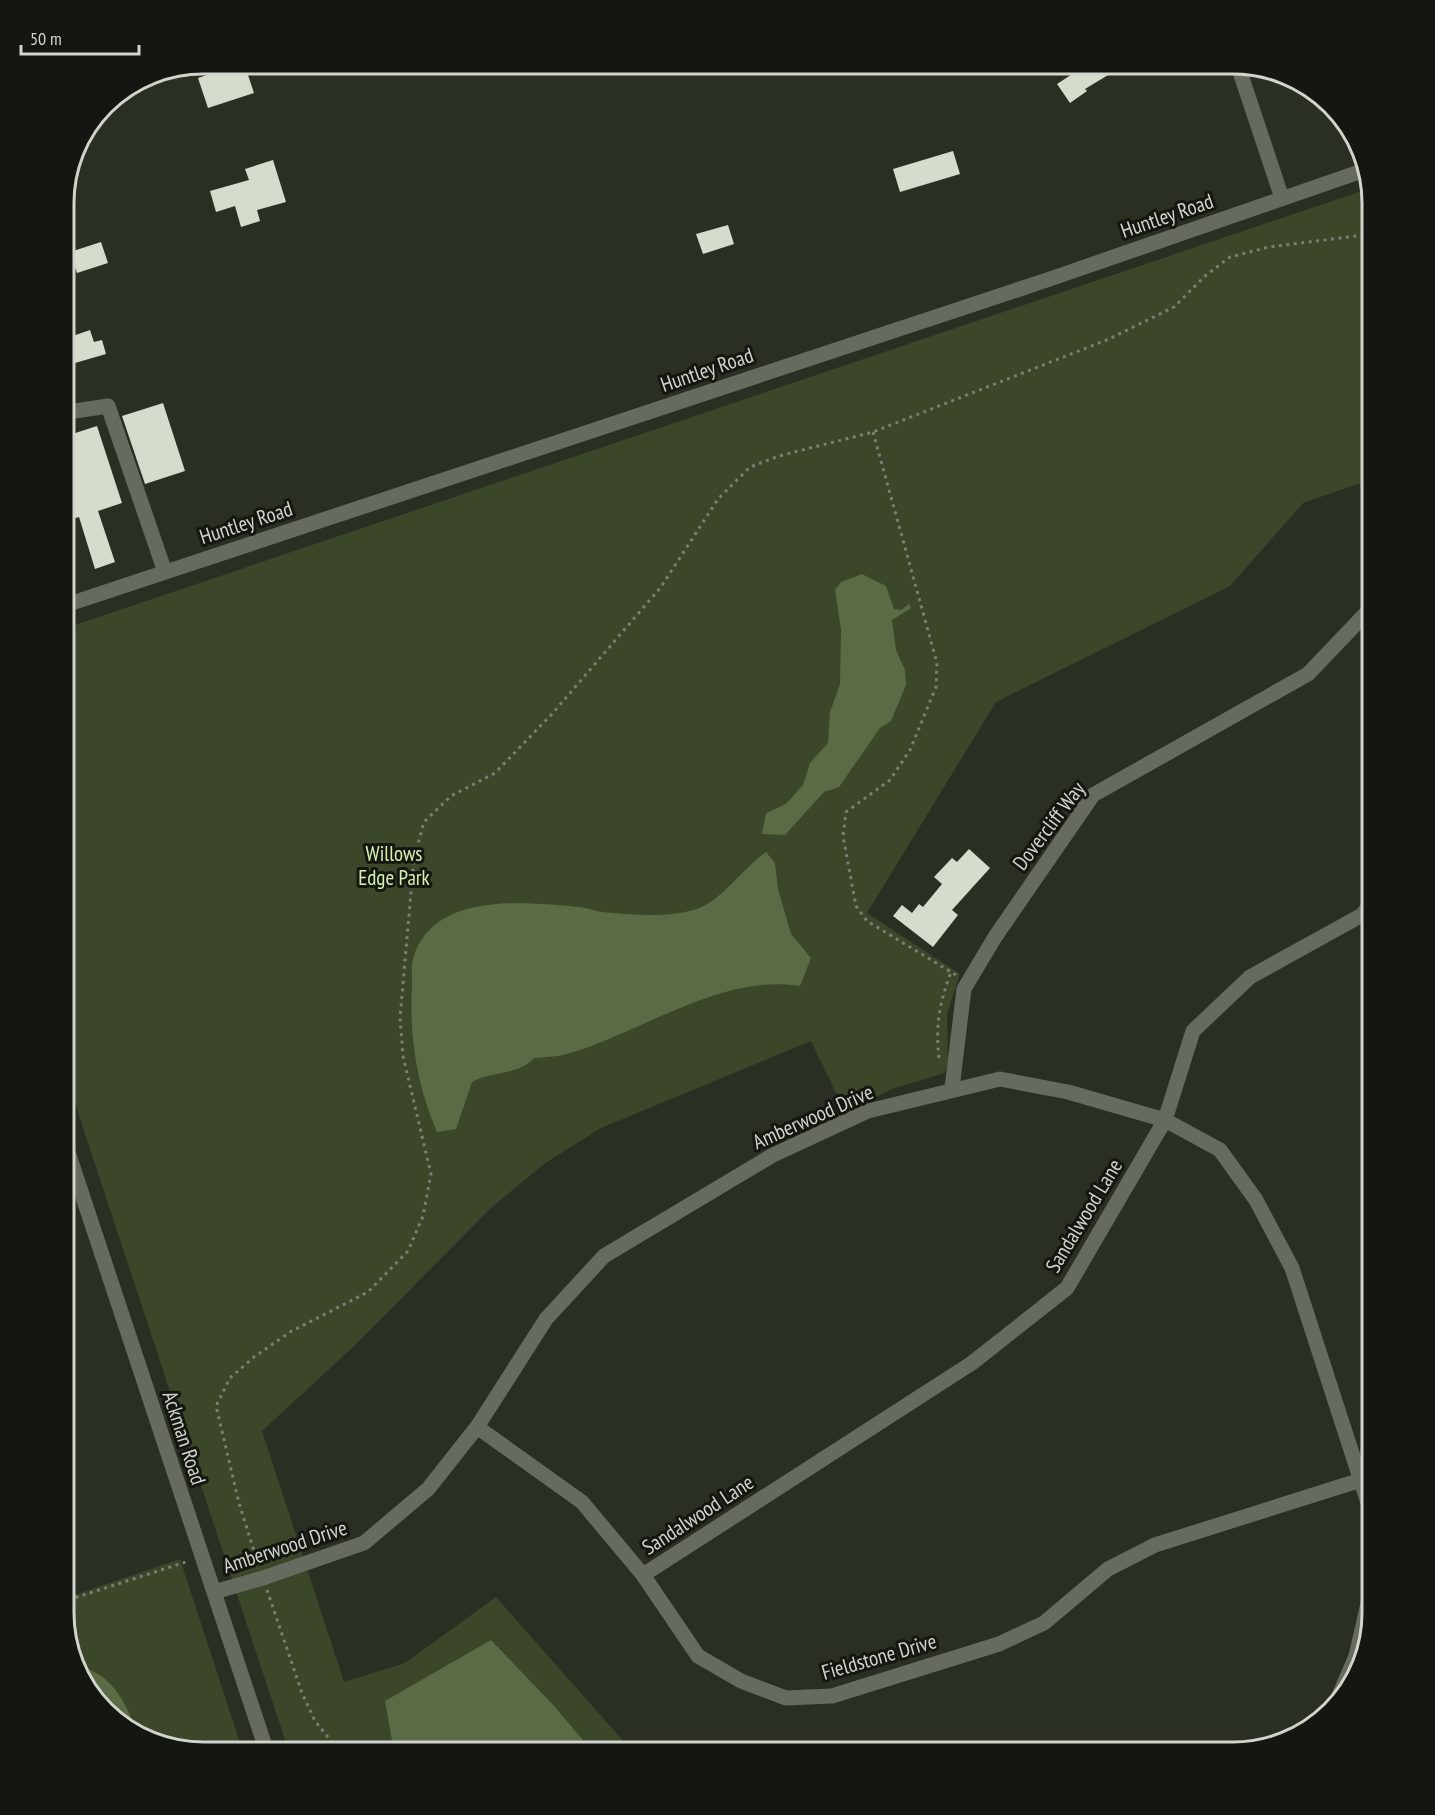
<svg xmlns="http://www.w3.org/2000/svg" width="1435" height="1815" font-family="'PT Sans Narrow',sans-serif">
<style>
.green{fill:#3b4728}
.water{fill:#5b6b45}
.building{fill:#d5dccd}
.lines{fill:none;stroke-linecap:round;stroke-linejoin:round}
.path{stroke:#7a7e75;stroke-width:3;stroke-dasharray:3 4.5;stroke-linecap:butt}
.minor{stroke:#656b5e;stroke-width:15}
.labels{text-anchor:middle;stroke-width:6;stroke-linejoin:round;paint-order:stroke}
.street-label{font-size:21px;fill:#d0d4cc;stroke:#141611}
.park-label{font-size:21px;fill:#d5f0af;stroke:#141611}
.rim{fill:none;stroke:#d0d4cc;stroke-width:3}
</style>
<rect width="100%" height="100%" fill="#2a2f24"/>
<path class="green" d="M1368,189L1372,202V479L1303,503L1230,586L996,702L867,913L960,974L947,1014L948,1061L945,1073L892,1089L845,1112L811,1041L601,1128L544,1164L492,1207L353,1347L262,1431L344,1682L405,1663L496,1597L633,1752H289L63,1067V629Z
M180,1559L243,1752H202L133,1734L86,1690L63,1613V1599Z"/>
<path class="water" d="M862,574L886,586L894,609L901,610L909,604L911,608L892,620L896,650L905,670L906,685L891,721L880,728L839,787L824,792L785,835L762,834L766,813L786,804L803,785L810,763L828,743L830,712L840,684L841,630L835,590L841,582Z
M766,852L775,863L778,889L791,934L811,958L800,986C721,973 641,1033 567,1054C557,1057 545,1057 534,1058C520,1075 492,1071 472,1082L456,1129L437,1132C417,1086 409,1036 412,986C412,977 411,967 413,959C432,891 526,902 580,907C588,908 595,911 602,912C631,915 669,918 697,909C721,901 743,868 766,852Z
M491,1640L555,1707L593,1752H394L385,1701Z
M87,1669C116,1679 128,1708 138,1735L133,1733L86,1690L81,1672Z"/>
<path class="building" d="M244,63L254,93L208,108L198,78Z
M1076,63H1128L1085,89L1087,91L1070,103L1057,84L1080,69Z
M953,151L960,174L900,192L893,169Z
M273,160L286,202L257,210L260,221L241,227L235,206L216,212L210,191L249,180L245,169Z
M728,225L734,244L703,254L696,234Z
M101,242L108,263L77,273L70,252Z
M90,330L94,342L102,340L106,354L75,363L67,338Z
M163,403L185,471L145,484L122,416Z
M97,426L122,503L98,511L115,562L95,569L79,517L63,522V437Z
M969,849L990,868L952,910L958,915L933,947L893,916L902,905L912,913L919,904L923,907L942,884L934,877L952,858L957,862Z"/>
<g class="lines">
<path class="path" d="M873,432L937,663L936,687L910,750L890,780L846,812L843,836L856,906L867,921L956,975
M939,1058C935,1026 940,1001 951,972
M258,1564L239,1503L216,1406L230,1378L254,1357L290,1332L368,1292L408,1251L423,1216L431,1174L403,1056L400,1018L414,858L424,822L451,796L495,773L552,714L661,587L718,499L750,467L779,456L873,432L1109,339L1174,307L1205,276L1230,257L1269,247L1372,234
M267,1590L302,1693L315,1721L340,1752
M63,1605L68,1600L189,1561"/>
<path class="minor" d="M1237,63L1282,198
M63,408L75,411L108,406L165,572
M63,606L1047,280L1362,171
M952,1088L964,989L995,937L1093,795L1308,674L1372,607
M63,1137L267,1752
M477,1427L582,1502L643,1575L698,1656L741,1681L786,1698L832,1696L999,1644L1044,1623L1108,1569L1155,1545L1361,1480
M643,1575L972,1363L1067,1288L1165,1120L1193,1031L1250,977L1362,915L1372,903
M214,1592L263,1578L364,1543L428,1489L477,1427L546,1319L604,1256L773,1155L868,1111L1000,1079L1068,1092L1165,1120L1220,1150L1256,1200L1292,1268L1372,1515
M1338,1698L1356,1656L1372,1586"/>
</g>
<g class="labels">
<g class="street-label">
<text transform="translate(1167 216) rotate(-19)" y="7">Huntley Road</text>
<text transform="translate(707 370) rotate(-19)" y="7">Huntley Road</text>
<text transform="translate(246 523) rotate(-18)" y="7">Huntley Road</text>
<text transform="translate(1049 826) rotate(-53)" y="7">Dovercliff Way</text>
<text transform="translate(813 1117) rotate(-24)" y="7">Amberwood Drive</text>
<text transform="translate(1084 1216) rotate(-59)" y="7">Sandalwood Lane</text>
<text transform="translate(184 1438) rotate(72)" y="7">Ackman Road</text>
<text transform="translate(698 1515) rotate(-33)" y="7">Sandalwood Lane</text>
<text transform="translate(285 1547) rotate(-18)" y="7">Amberwood Drive</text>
<text transform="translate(879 1657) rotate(-16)" y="7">Fieldstone Drive</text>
</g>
<g class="park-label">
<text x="394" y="861">Willows<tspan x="394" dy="24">Edge Park</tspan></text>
</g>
</g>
<path d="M0 0H1435V1815H0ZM203 74H1233A129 129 0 0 1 1362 203V1613A129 129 0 0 1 1233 1742H203A129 129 0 0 1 74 1613V203A129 129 0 0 1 203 74Z" fill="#141611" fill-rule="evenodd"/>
<path class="rim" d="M203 74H1233A129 129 0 0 1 1362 203V1613A129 129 0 0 1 1233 1742H203A129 129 0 0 1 74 1613V203A129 129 0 0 1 203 74Z"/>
<path d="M21 45v9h118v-9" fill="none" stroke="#d0d4cc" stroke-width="3"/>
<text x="30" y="45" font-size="18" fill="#d0d4cc" stroke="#141611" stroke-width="4.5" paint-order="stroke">50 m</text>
</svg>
